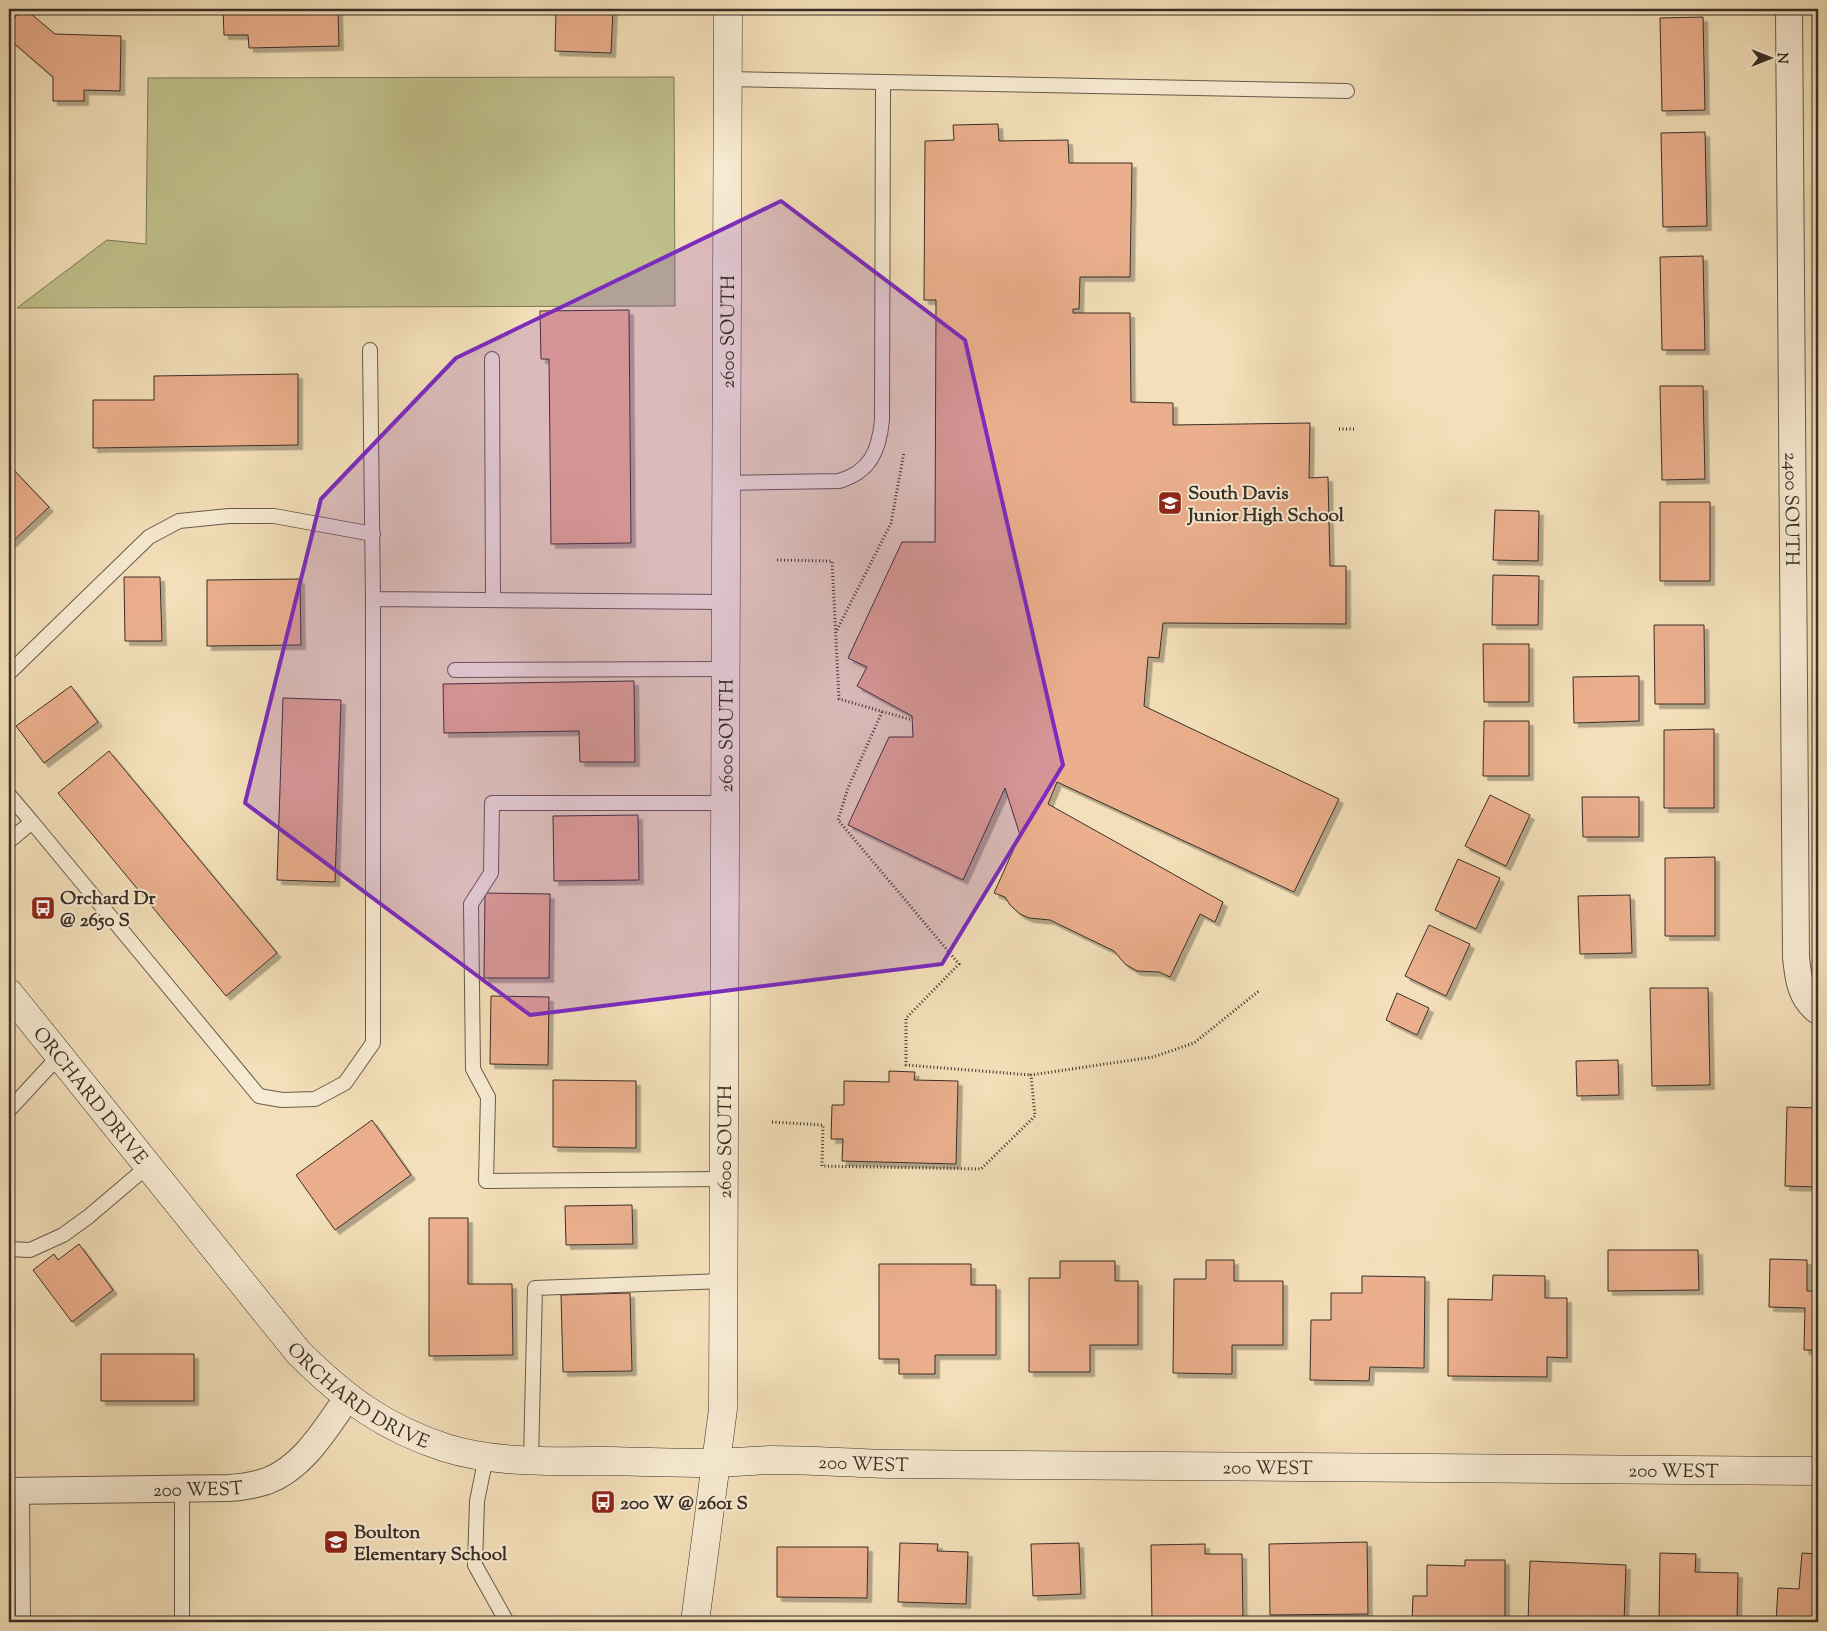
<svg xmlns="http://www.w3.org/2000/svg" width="1827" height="1631" font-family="'Sorts Mill Goudy',serif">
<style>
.green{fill:#c0c08b;stroke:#7c7858}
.building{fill:#ebaf8d;stroke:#392f26;filter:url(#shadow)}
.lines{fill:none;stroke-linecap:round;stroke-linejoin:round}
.lane-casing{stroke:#685b4b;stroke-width:16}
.street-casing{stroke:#685b4b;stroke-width:28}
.secondary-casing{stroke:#392f26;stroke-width:29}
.path{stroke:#392f26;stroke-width:3;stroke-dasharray:1 2.5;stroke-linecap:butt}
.lane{stroke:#f7ead2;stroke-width:14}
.street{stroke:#f7ead2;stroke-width:26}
.secondary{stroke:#f7ead2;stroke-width:28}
.marked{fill:#7b2cbf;fill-opacity:0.2;stroke:#7b2cbf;stroke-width:4;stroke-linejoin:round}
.labels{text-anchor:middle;stroke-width:4;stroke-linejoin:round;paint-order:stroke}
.street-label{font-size:19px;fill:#392f26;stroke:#f7ead2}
.poi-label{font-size:19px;font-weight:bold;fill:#392f26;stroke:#f7ead2;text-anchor:start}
</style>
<defs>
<filter id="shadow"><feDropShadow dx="4.5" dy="4.5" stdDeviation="0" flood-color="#0004"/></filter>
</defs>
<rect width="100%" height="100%" fill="#f3dfb9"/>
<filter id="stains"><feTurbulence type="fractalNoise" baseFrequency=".004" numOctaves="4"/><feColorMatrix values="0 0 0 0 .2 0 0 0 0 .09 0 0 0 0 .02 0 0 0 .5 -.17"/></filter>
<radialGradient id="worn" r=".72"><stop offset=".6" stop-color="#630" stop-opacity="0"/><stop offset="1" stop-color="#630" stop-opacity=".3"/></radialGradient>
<path class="green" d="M674,77L675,306L17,308L107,240L146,244L148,78Z"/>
<path class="building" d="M22,9H25L55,34L121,36L120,91L84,90V101H53V77L9,39V24Z
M223,9H338L339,46L249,48L248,35H224Z
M556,9H613L611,53L555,51Z
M1703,17L1705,110L1662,111L1660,18Z
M998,124L999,141L1068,140L1069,163H1132L1130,277H1080L1079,309H1073V313H1130L1131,402L1173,403V425L1310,423L1309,478L1328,477L1330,566H1346V624L1163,623L1159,658L1148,657L1144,706L1339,799L1294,892L1057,782L1048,804L1223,902L1215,922L1200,914L1170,977L1159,972L1137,971L1125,964L1114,951L1050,920L1029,918L1020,914L1010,905L1005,897L994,893L1020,835L1005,788L963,880L848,825L889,737H913L912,716L857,686L867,667L848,658L902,542H935L936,300H924L925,141L954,140L953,125Z
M1705,132L1707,226L1663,227L1661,133Z
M1703,256L1705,350H1662L1660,257Z
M629,310L631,543L551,544L549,359H541L540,311Z
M298,374V445L93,448V400H154V376Z
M1660,386H1703L1705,479L1662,480Z
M9,465L49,507L9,545Z
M1660,502H1710V581H1660Z
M1495,510L1539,511L1538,561L1493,560Z
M1493,575L1539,576L1538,625H1492Z
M124,577H160L162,641H125Z
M300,579L301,645L207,646V580Z
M1654,625H1704L1705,704H1655Z
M1483,644H1529V702H1484Z
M1639,676V721L1574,723L1573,677Z
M634,681L635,762H580L579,731L444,733L443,684Z
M71,686L98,722L44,763L16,726Z
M283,698L341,700L335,882L277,880Z
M1484,721H1529V776H1483Z
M1714,729V808H1664V730Z
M109,751L277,953L226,996L58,793Z
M1490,795L1530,815L1506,866L1465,846Z
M1582,797H1639V837H1583Z
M638,815L639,880L554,881L553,816Z
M1715,857V936H1665V858Z
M1458,859L1500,878L1476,929L1435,910Z
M485,893L550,894L549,978H484Z
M1630,895L1632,953L1580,954L1578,896Z
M1429,925L1470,944L1446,996L1405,976Z
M1650,988H1708L1710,1085L1652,1086Z
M1397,993L1429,1008L1417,1035L1386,1020Z
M491,996L549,997L548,1065L490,1064Z
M1618,1060L1619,1095L1577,1096L1576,1061Z
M889,1071L915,1072L914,1080L958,1081L956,1164L842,1161L843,1139H831L832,1105H844V1081L889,1082Z
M553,1080L636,1081V1148L553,1147Z
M1787,1107L1818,1108V1187L1785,1186Z
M372,1120L411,1175L335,1230L296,1175Z
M632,1205L633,1244L566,1245L565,1206Z
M429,1218H468V1284H512L513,1355L429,1356Z
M79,1244L113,1290L72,1322L33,1270L54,1254L58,1260Z
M1608,1250H1698L1699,1290L1608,1291Z
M1770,1259L1807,1260V1291H1818V1350H1804L1805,1308L1769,1307Z
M1206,1260H1234V1281H1283V1345H1232V1374L1173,1373L1174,1279H1206Z
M1060,1261H1115V1281H1138V1345H1090V1372H1029V1278H1060Z
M879,1264H971V1285H996V1355H935V1374H899V1359H879Z
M1493,1275L1545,1276V1298H1567V1358L1547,1357V1377L1448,1376V1299L1492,1300Z
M1362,1276L1425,1277L1424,1368L1370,1367L1369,1381L1310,1380L1311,1320H1331V1293H1362Z
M630,1293L632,1371L563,1372L561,1295Z
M101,1354H194V1401H101Z
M1367,1542L1368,1614L1270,1615L1269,1544Z
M900,1543L938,1544L937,1551L968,1552L966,1604L898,1602Z
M1079,1543L1081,1594L1033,1596L1031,1544Z
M1205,1544V1554H1242L1243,1622H1152L1151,1545Z
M777,1547H868L867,1598L777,1597Z
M1660,1553L1696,1554L1695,1572L1738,1573L1737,1622H1659Z
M1802,1553L1818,1554V1622H1776L1778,1588L1799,1589Z
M1465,1560H1505V1622H1412L1413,1596H1427V1565L1465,1566Z
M1530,1561L1626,1565L1624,1622H1528Z"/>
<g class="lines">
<defs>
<path id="lane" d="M728,79L1347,91
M370,350L373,599
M492,359L493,600
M726,483L839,481C870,472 879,451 882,420L883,82
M455,670L725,669
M9,673L149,537L179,521L229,516H274L373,534
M9,795L32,822
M9,841L32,822L259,1096L282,1100L315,1099L345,1083L373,1043V599L726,602
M9,1110L59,1056
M724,1179L486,1181L488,1097L473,1069L471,904L491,873L492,803H725
M9,1249L30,1250L63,1235L88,1217L148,1166
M486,1457L477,1501L475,1565L507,1622
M531,1460L535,1288L724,1281
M182,1489V1622
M22,1491L23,1622"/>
<g id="street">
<path id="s1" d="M1789,9L1796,957C1798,977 1800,998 1818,1011"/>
<path id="s2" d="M9,1491L229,1488C242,1487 255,1485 267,1481C304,1467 326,1428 348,1397"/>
</g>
<g id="secondary">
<path id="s3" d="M9,993L298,1352C344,1398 384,1428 446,1448C498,1464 557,1461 611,1461C646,1462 682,1463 717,1463C735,1462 752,1461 770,1460C811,1460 853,1463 894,1464L1818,1471"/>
<path id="s4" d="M695,1622L723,1409L728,9"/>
</g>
</defs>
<use href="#lane" class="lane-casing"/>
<use href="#street" class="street-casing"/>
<use href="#secondary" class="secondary-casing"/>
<path class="path" d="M1339,429H1354
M777,560L832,561L839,699L912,720
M837,630L891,523L904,452
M882,712L848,788L838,820L959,964L906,1018V1065L1031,1075
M772,1122L823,1125L822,1166L981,1169L1035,1116L1031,1075L1153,1057L1194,1043L1260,990"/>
<use href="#lane" class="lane"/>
<use href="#street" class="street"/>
<use href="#secondary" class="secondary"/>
</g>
<path class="marked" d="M781,201L965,340L1063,765L942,964L530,1015L245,803L321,499L456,358Z"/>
<defs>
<symbol id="school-square" viewBox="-11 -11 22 22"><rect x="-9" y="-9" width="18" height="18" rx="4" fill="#8f2418" stroke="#f7ead2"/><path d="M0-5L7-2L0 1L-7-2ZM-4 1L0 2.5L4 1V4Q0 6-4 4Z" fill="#fff"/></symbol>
<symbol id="bus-square" viewBox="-11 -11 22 22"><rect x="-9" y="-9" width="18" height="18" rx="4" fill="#8f2418" stroke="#f7ead2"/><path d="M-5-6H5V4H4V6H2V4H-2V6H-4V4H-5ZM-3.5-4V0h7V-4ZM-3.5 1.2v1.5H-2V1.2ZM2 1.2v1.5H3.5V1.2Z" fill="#fff"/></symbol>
</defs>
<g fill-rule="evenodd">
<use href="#school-square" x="1156" y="489" width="28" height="28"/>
<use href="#bus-square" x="29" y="894" width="28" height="28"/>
<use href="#bus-square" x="589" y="1488" width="28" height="28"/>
<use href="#school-square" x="322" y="1528" width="28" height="28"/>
</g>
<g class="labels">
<g class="street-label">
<text dy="7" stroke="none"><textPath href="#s4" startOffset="1292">2600 SOUTH</textPath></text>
<text dy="7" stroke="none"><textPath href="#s1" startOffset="500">2400 SOUTH</textPath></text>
<text dy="7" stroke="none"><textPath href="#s4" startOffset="888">2600 SOUTH</textPath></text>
<text dy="7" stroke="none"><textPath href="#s3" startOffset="131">ORCHARD DRIVE</textPath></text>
<text dy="7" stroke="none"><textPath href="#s4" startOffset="482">2600 SOUTH</textPath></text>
<text dy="7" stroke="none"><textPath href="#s3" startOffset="536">ORCHARD DRIVE</textPath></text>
<text dy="7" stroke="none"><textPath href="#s3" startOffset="1058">200 WEST</textPath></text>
<text dy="7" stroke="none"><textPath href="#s3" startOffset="1462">200 WEST</textPath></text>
<text dy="7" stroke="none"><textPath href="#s3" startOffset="1868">200 WEST</textPath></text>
<text dy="7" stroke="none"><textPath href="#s2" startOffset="189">200 WEST</textPath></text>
</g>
<g class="poi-label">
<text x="1188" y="499">South Davis<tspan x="1188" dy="22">Junior High School</tspan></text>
<text x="60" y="904">Orchard Dr<tspan x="60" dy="22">@ 2650 S</tspan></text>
<text x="620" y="1509">200 W @ 2601 S</text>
<text x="354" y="1538">Boulton<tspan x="354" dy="22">Elementary School</tspan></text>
</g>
</g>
<rect width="1827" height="1631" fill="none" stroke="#f3dfb9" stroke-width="30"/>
<rect x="10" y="10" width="1807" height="1611" fill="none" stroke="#392f26" stroke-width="2.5"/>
<rect x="15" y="15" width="1797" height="1601" fill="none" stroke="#392f26"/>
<g transform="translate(1770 58) rotate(90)" stroke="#f7ead2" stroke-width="4" paint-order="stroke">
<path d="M0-4L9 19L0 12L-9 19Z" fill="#392f26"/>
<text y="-8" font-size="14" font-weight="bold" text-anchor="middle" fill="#392f26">N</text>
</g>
<rect width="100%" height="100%" filter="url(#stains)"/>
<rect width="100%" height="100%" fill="url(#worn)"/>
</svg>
